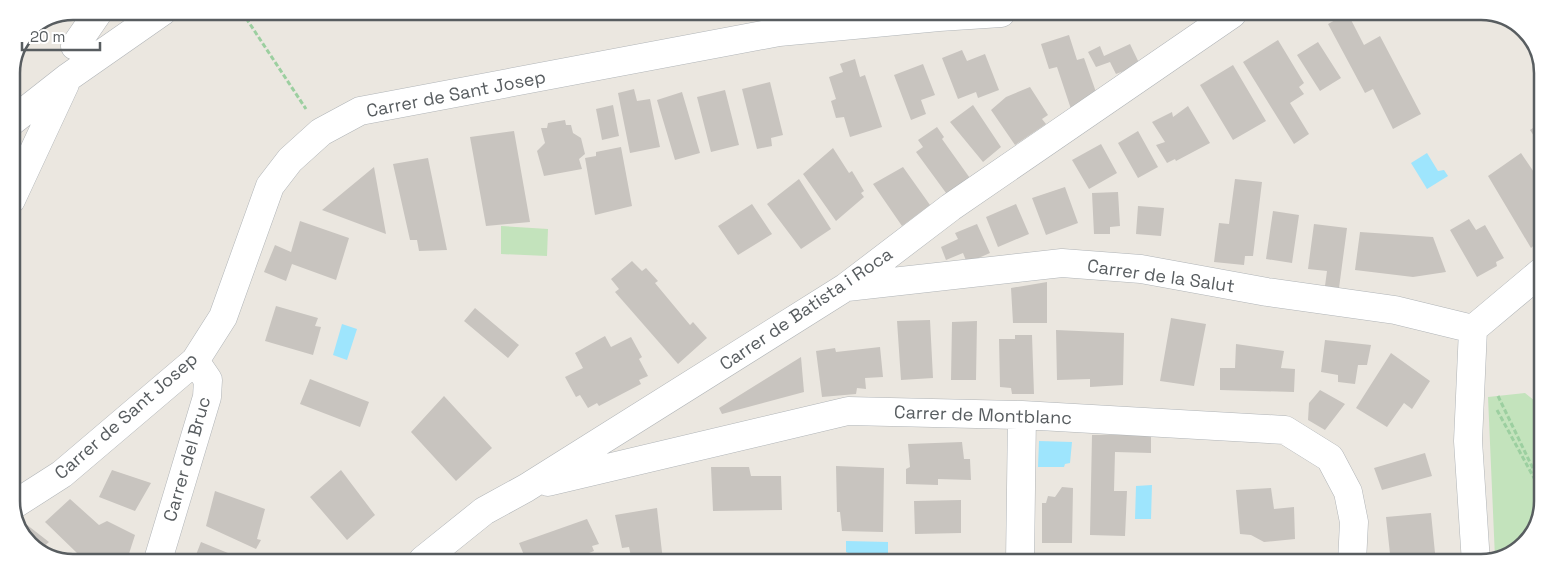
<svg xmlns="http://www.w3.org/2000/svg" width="1554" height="574" font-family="'Space Grotesk',sans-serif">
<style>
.green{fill:#c3e3bc}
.water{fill:#9ee5fd}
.building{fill:#c8c4bf}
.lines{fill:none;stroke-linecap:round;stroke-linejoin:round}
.minor-casing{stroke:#b0b4b7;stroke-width:29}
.path{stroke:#9ccfa0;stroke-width:3;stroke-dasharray:5 2.5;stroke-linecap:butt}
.minor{stroke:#fff;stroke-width:28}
.labels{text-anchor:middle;stroke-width:4;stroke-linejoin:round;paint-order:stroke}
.street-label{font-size:18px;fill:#585d60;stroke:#fff}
.rim{fill:none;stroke:#585d60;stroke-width:2.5}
</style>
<rect width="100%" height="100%" fill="#ebe7e0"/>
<path class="green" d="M501,226L548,229L547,256L501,254Z
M1525,393L1540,405L1539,521L1515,552L1495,558L1488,397Z"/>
<path class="water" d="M1427,153L1438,171L1444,170L1448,176L1427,189L1411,163Z
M342,324L357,329L347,360L333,355Z
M1039,441L1072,442L1070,463L1065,464L1064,467H1038Z
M1152,485L1151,519H1135L1136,486Z
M846,541L888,542V561H865L846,552Z"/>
<path class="building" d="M1346,14H1348L1364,45L1380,36L1421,114L1393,129L1373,89L1365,93L1328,24Z
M1069,35L1077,60L1084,58L1096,92L1072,112L1057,67L1049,69L1041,44Z
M1278,40L1304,83L1299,87L1304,94L1290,103L1309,134L1294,144L1243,62Z
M1318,42L1341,78L1320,91L1297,55Z
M1130,44L1140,65L1116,74L1110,62L1096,67L1088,52L1100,46L1104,56Z
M962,50L967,61L985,54L999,90L978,98L976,92L958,99L942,58Z
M855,59L860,77L865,75L882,127L850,137L844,117L836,118L831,101L836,99L829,77L843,72L840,64Z
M923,64L935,95L921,100L926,114L911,120L894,75Z
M1233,65L1266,121L1233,140L1200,85Z
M770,82L783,135L771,138L772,146L757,149L742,89Z
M1030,87L1048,115L1042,119L1046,124L1015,145L991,110L1006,97Z
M634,89L637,101L650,99L660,147L630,153L618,93Z
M725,90L739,145L711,152L697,97Z
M682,92L700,153L675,160L657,100Z
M613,105L619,136L602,140L596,109Z
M973,105L1001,147L983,162L950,122Z
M1188,106L1210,143L1176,161L1175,159L1167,163L1156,145L1165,142L1152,122L1172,112L1173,117Z
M565,120L566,125H571L573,133L581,138L585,154L579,159L582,169L544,176L537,151L545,143L541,128H547L548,123Z
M1542,122V148L1530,130Z
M937,127L944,137L942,139L972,181L949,197L916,152L923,147L918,140Z
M514,131L530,222L486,226L470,137Z
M1138,131L1158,167L1138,178L1118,143Z
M1101,144L1117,173L1089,189L1072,160Z
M621,147L632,206L595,215L585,158L596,156V152Z
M833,148L849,173L852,171L864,191L861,193L864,197L836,221L803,174Z
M1521,153L1542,184L1541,239L1531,248L1488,176Z
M428,158L447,250L419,251L417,240H410L393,164Z
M374,167L386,234L322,210Z
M903,167L930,205L902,226L873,184Z
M799,179L831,229L801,249L767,204Z
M1235,179L1262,182L1253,256H1245L1244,265L1214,262L1219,223L1229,224Z
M1065,187L1078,223L1046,235L1032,198Z
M1118,192L1120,226L1110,227V234H1094L1092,193Z
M752,204L772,234L738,255L718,226Z
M1016,204L1029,234L998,247L986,217Z
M1138,206L1164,208L1161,236L1136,234Z
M1273,211L1299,215L1292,263L1266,259Z
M1469,219L1476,230L1485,225L1504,258L1496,262L1497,266L1477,277L1450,230Z
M300,221L349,238L336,280L292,264L286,281L264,272L275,245L291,252Z
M977,224L990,253L967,263L963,253L946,260L941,247L958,239L955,233Z
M1314,224L1347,228L1339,288L1325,286L1327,271L1308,269Z
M1360,232L1433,237L1446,272L1413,277L1355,270Z
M632,261L642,271L646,268L658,281L655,283L690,325L693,322L707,338L678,364L615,292L619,289L611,279Z
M1047,282V323H1013L1011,288Z
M276,306L318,318L315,326L321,327L313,355L265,341Z
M475,308L519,345L508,358L464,321Z
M1171,318L1206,324L1194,386L1160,381Z
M930,320L933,378L901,380L897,321Z
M977,321L976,380H951L952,322Z
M1056,330L1124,333L1123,385L1090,387V379L1057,380Z
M1015,335H1032L1034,394H1012L1011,388L1000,387L999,339H1015Z
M605,336L611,347L631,337L642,357L639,359L648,376L639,380L641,384L599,406L597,403L588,408L580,395L576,397L565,377L583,368L575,353Z
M1325,340L1371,345L1367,365H1358L1355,384L1338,382V375L1321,372Z
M1236,344L1284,351L1281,368L1295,369L1294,392L1220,390V368H1235Z
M880,347L883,377L865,378L866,389L857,388L856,394L822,397L816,351L835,348L836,352Z
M1391,353L1430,381L1412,409L1404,403L1387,427L1356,408Z
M801,357L804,392L722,414L719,408Z
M310,379L369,402L360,427L300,404Z
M1320,390L1345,404L1325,430L1308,420L1309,403Z
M444,396L492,448L456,481L411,432Z
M1151,434V453L1115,452L1114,491H1127L1125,536L1090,535L1092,435Z
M962,442L964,459H970L971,480L938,479V485L906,484V469L910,467L908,444Z
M1425,453L1432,476L1382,490L1374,468Z
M836,466L884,468L883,532L842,531L840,512H837Z
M711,467H749L751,476H781L782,510L713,511Z
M112,470L151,483L135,511L99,497Z
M341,470L375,515L347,540L310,497Z
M1062,487L1073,488L1072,543H1042V503H1046L1048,496L1055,497Z
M1271,488L1274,509L1294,507L1295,539L1264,542L1251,535L1240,534L1236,490Z
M215,491L265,509L257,539L261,540L256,549L206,526Z
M70,499L99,525L107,521L135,535L127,560L74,559L77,553L45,522Z
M961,500V533L915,534L914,501Z
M657,508L663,561H632L629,547L622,548L615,515Z
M1431,513L1436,563H1391L1386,517Z
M587,519L599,544L592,546L594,551L569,561L526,560L519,543Z
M22,521L49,542L40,550L24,539L19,524Z
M201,542L245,560H194Z
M911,557H958V562L911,561Z"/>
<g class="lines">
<defs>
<path id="minor" d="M75,46L99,11
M11,122L67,78L163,11
M11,200L65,84
M847,287L1062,263L1141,269L1267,292L1395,310L1473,329
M548,482L848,411L1022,415L1285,430L1330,458L1348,492L1354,522L1352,562
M12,506L62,474L195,361L223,317L270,186L290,160L321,132L360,111L779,32L939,17L1001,13
M158,560L207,397L208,380L195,361
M423,560L484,511L526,488L846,287L951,207L1232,14
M1020,562L1022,415
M1476,563L1468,441L1473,329L1541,272"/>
</defs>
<use href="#minor" class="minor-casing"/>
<path class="path" d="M242,12L306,109
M1498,396L1540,483
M1497,410L1540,489
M823,558L830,561"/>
<use href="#minor" class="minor"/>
</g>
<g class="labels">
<g class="street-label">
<text transform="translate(456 94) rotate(-11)" y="6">Carrer de Sant Josep</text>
<text transform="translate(1161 276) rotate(8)" y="6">Carrer de la Salut</text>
<text transform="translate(806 309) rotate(-34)" y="6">Carrer de Batista i Roca</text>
<text transform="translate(983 415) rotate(2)" y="6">Carrer de Montblanc</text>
<text transform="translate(126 416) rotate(-41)" y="6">Carrer de Sant Josep</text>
<text transform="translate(187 459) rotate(-74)" y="6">Carrer del Bruc</text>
</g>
</g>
<path d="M0 0H1554V574H0ZM73 20H1481A53 53 0 0 1 1534 73V501A53 53 0 0 1 1481 554H73A53 53 0 0 1 20 501V73A53 53 0 0 1 73 20Z" fill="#fff" fill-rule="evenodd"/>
<path class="rim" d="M73 20H1481A53 53 0 0 1 1534 73V501A53 53 0 0 1 1481 554H73A53 53 0 0 1 20 501V73A53 53 0 0 1 73 20Z"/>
<path d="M22 42v8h78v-8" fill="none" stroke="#585d60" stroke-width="2.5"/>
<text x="30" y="42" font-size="15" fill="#585d60" stroke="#ffffff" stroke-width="4" paint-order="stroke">20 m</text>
</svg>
